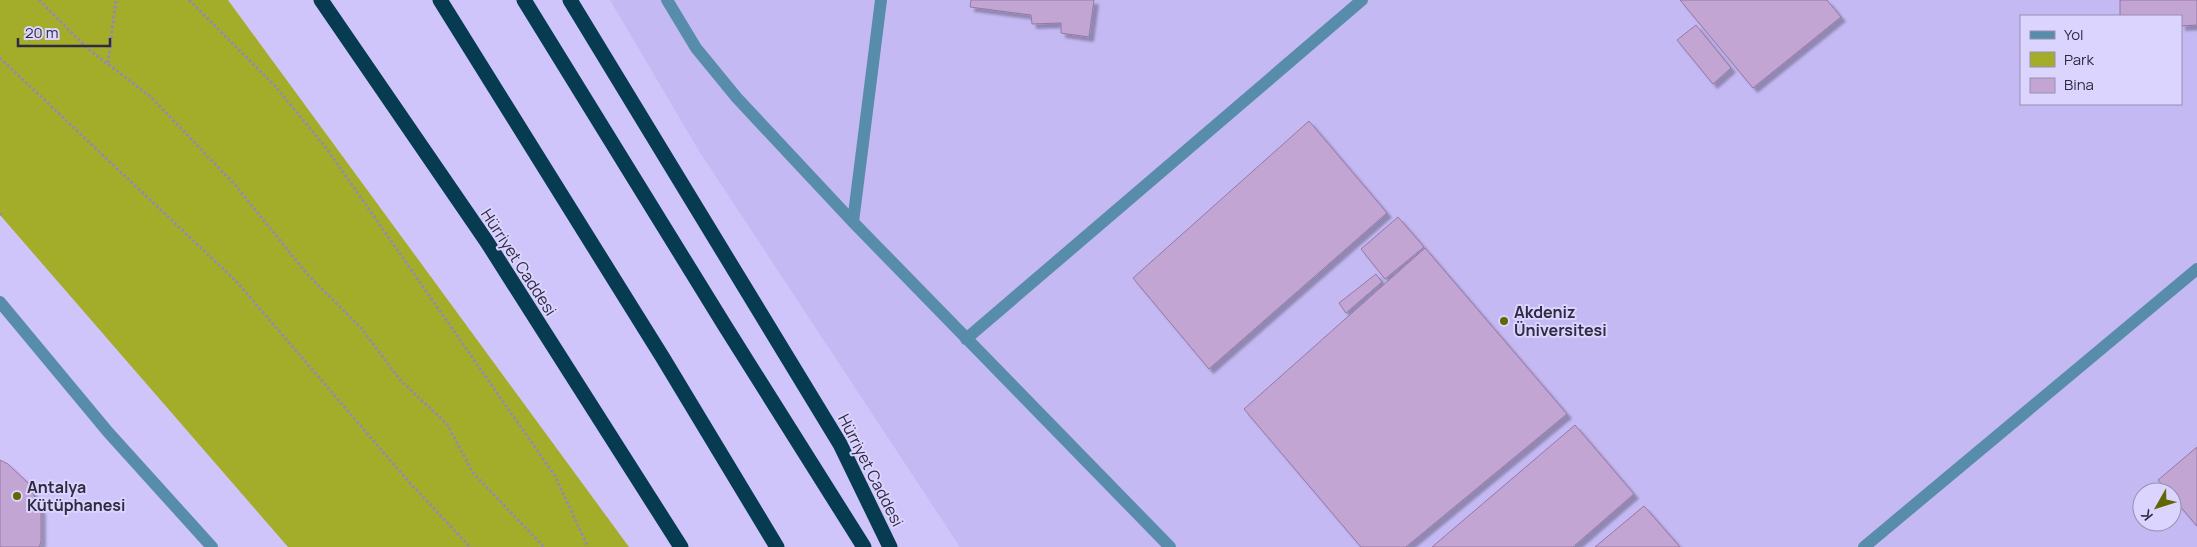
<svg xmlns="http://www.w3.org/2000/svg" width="2197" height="547" font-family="Manrope,sans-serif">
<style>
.built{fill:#c4b9f3;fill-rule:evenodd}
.green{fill:#a4ad2a}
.building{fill:#c3a5d3;stroke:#9578a5;filter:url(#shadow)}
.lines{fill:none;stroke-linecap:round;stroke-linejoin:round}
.path{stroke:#928ab3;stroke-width:3;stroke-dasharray:2.5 2.5;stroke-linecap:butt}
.minor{stroke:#578daa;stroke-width:12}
.highway{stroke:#073b52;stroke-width:15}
.poi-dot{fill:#616705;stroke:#dbd4fe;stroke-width:2}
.labels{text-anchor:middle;stroke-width:4;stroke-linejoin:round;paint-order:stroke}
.street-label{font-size:16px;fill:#2e2a3f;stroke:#dbd4fe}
.poi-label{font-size:16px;font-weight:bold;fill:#2e2a3f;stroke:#dbd4fe;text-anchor:start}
</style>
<defs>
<filter id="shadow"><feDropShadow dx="4.5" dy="4.5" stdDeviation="1" flood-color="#0004"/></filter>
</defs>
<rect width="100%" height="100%" fill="#cfc5fa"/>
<path class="built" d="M610,0H2197V547H960L699,151ZM2021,16H2181V104H2021ZM2142,492H2172V522H2142Z"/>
<path class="green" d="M0,0H228L629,547H288L0,215Z"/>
<path class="building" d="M971,0H1094L1089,37L1061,33V23L1032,24L1031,15L970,7Z
M1680,0H1827L1841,17L1753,88Z
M2120,0H2197V25L2181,26V16H2120Z
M1696,25L1731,68L1713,84L1677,40Z
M1309,121L1387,213L1209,369L1133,278Z
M1398,217L1424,247L1385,279L1361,249Z
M1425,248L1567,414L1406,547H1361L1244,409Z
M1376,274L1382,282L1346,313L1339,303Z
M1575,425L1634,494L1573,547H1432Z
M2197,447V526L2172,497V492H2168L2158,480Z
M0,460L8,464L28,483L41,510V542L39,547H0Z
M1644,506L1680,547H1595Z"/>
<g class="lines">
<path class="path" d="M39,0L87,48L151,97L236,186L307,274L362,329L401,381L447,424L473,473L544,547
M189,0L275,86L327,149L555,476L588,547
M0,58L236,281L409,482L470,547
M108,63L116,0
M0,213V217"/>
<path class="minor" d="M667,0L696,48L737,98L853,222L1170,547
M853,222L881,0
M0,302L108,432L212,547
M966,339L1362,0
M1864,547L2197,269"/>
<path class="highway" d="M321,0L487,242L681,547
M440,0L663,358L777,547
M524,0L725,326L864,547
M570,0L840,444L890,547"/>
</g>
<g class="poi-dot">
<circle cx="1504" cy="321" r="5"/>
<circle cx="17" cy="496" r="5"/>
</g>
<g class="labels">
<g class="street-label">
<text transform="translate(519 262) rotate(57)" y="6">Hürriyet Caddesi</text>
<text transform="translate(871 470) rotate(63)" y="6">Hürriyet Caddesi</text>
</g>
<g class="poi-label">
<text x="1514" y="318">Akdeniz<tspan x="1514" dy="18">Üniversitesi</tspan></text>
<text x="27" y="493">Antalya<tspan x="27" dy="18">Kütüphanesi</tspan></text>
</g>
</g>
<rect x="2020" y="15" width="162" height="90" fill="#dbd4fe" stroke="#9690b2"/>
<rect x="2030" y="31" width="25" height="8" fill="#578daa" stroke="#9690b2"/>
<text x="2064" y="40" font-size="15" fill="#2e2a3f">Yol</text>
<rect x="2030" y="52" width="25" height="15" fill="#a4ad2a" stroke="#9690b2"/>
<text x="2064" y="65" font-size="15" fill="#2e2a3f">Park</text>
<rect x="2030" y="78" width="25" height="15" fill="#c3a5d3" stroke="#9690b2"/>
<text x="2064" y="90" font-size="15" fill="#2e2a3f">Bina</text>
<g transform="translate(2157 507) rotate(231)"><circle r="24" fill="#dbd4fe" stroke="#9690b2"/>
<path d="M0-4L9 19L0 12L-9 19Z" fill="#616705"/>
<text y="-8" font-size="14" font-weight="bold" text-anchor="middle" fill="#2e2a3f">K</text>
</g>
<path d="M18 38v8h92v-8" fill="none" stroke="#2e2a3f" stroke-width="2.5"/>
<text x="25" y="38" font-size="15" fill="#2e2a3f" stroke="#dbd4fe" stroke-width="4" paint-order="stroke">20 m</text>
</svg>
